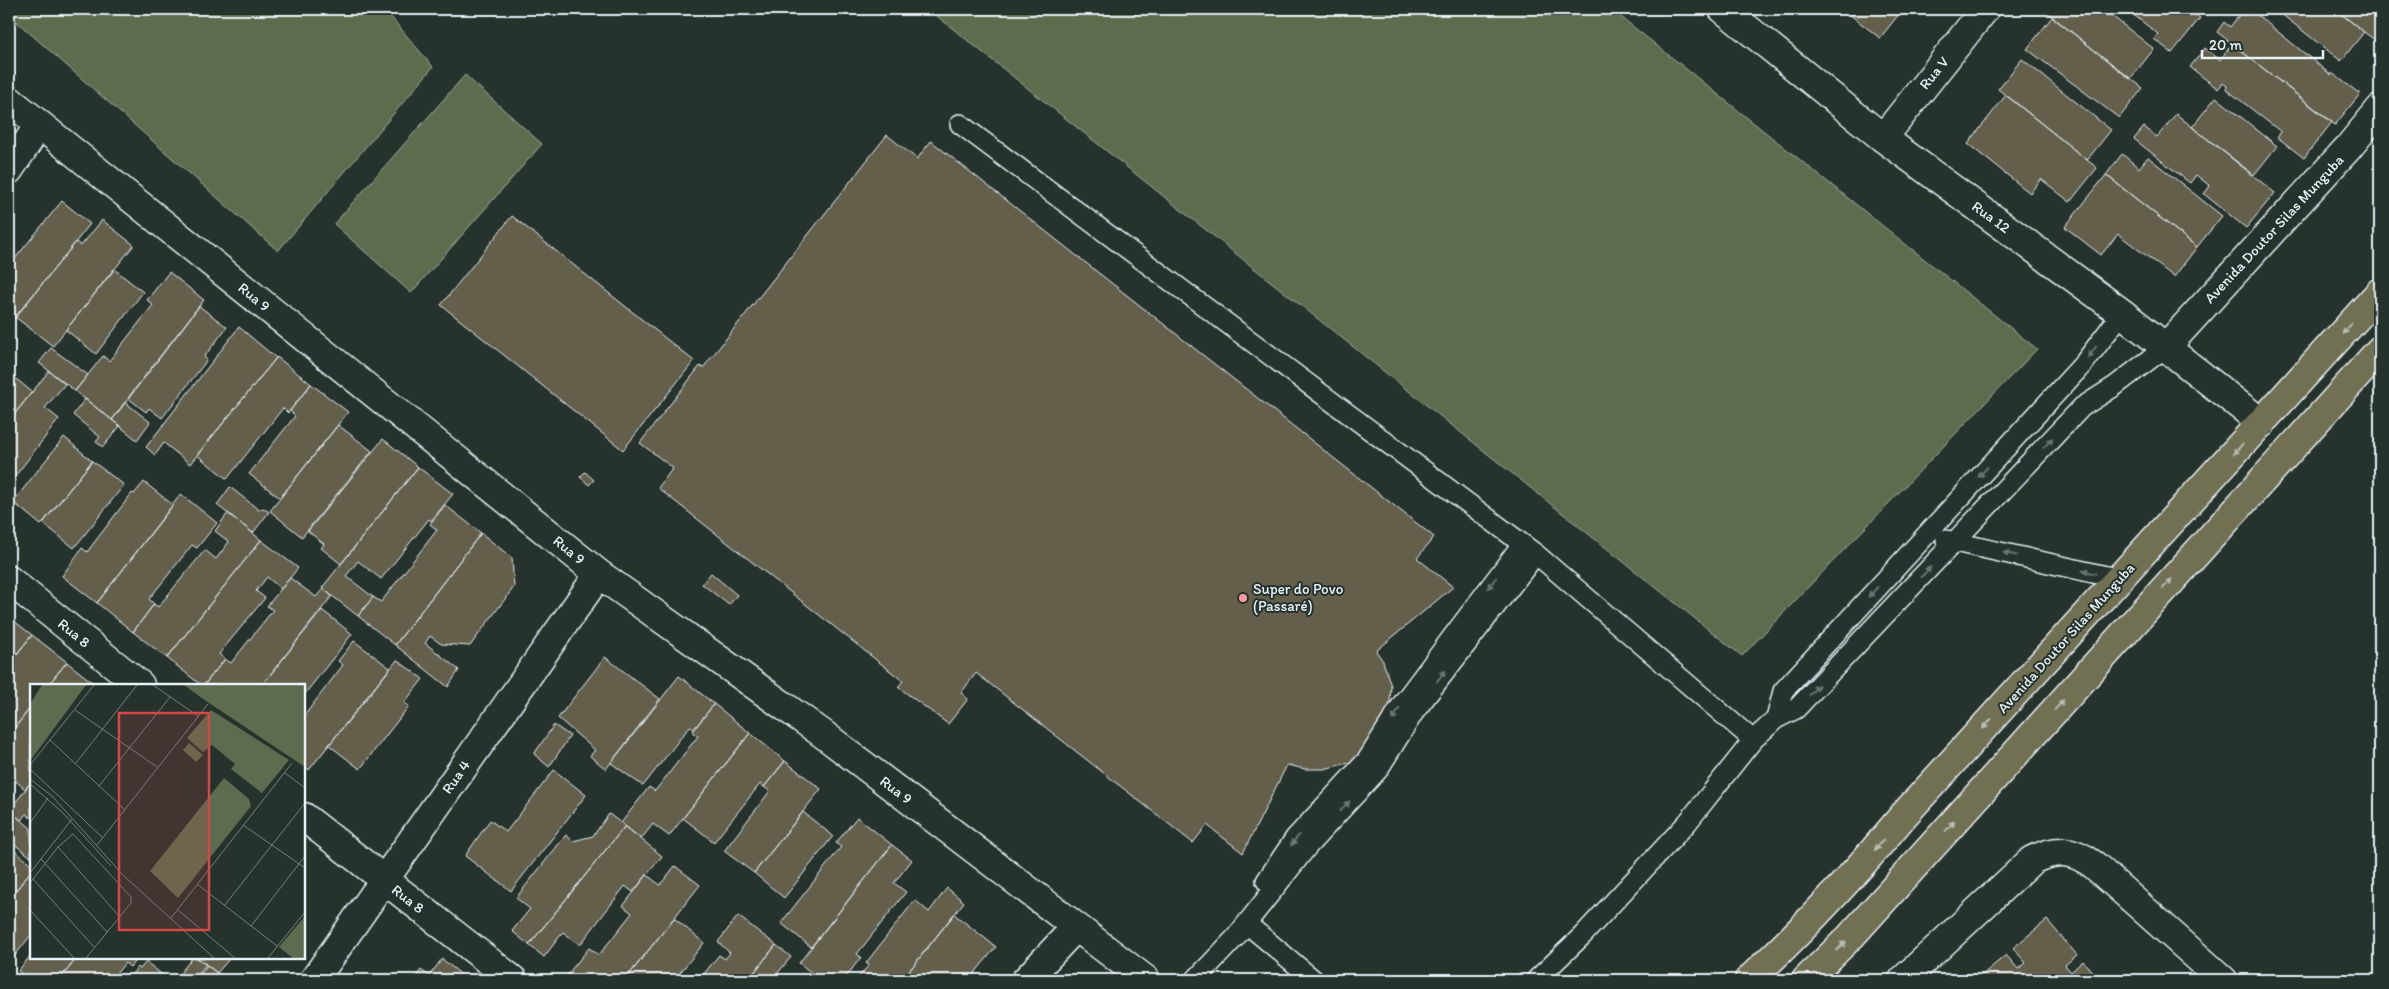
<svg xmlns="http://www.w3.org/2000/svg" width="2389" height="989" font-family="Itim,sans-serif">
<style>
.green{fill:#5d6c4e;stroke:#a2aea3}
.building{fill:#635e4c;stroke:#e8f1f8}
.lines{fill:none;stroke-linecap:round;stroke-linejoin:round}
.lane-casing{stroke:#e8f1f8;stroke-width:22}
.street-casing{stroke:#e8f1f8;stroke-width:31}
.primary-casing{stroke:#e8f1f8;stroke-width:31}
.lane{stroke:#26332d;stroke-width:19}
.street{stroke:#26332d;stroke-width:28}
.primary{stroke:#716f52;stroke-width:28}
.oneway{fill:#b8bdb6}
.oneway2{fill:#6a7674}
.poi-dot{fill:#ff9aa2;stroke:#26332d;stroke-width:2}
.labels{text-anchor:middle;stroke-width:4;stroke-linejoin:round;paint-order:stroke}
.street-label{font-size:15px;fill:#e8f1f8;stroke:#26332d}
.poi-label{font-size:15px;fill:#e8f1f8;stroke:#26332d;text-anchor:start}
.inset-road{fill:none;stroke:#747f7e;stroke-width:1}
.view{fill:#d94647;fill-opacity:0.15;stroke:#d94647;stroke-width:2.5}
.inset-edge{fill:none;stroke:#e8f1f8;stroke-width:2.5}
</style>
<rect width="100%" height="100%" fill="#26332d"/>
<filter id="ink" filterUnits="userSpaceOnUse"><feTurbulence type="fractalNoise" baseFrequency=".02" numOctaves="2"/><feDisplacementMap in="SourceGraphic" scale="10" xChannelSelector="R" yChannelSelector="G"/><feConvolveMatrix kernelMatrix="1 2 1 2 8 2 1 2 1" color-interpolation-filters="sRGB"/></filter>
<g filter="url(#ink)">
<path class="green" d="M9,9H384L433,67L278,251L9,15Z
M928,9H1611L2037,349L1742,656Z
M465,75L542,144L411,293L334,224Z"/>
<path class="building" d="M1853,9H1903L1880,38L1849,14Z
M2043,9H2103L2154,49L2130,79Z
M2126,9H2188L2200,18L2172,53L2154,39L2158,34Z
M2244,9H2250L2331,75L2332,73L2360,94L2335,125L2217,32L2224,22L2230,27Z
M2275,9H2335L2364,32L2341,61Z
M2335,9H2380V44L2364,32Z
M2052,17L2143,88L2119,118L2027,49Z
M2232,44L2332,122L2304,158L2277,137L2281,132L2226,89L2227,86L2223,83L2218,89L2190,67L2205,48L2220,60Z
M2022,59L2111,130L2087,160L1998,89Z
M2006,95L2097,168L2070,202L2041,179L2030,193L1968,144Z
M2216,97L2277,146L2254,175L2192,127Z
M2176,114L2275,193L2246,228L2204,194L2210,186L2196,175L2190,183L2134,139L2144,127L2157,137Z
M887,135L917,159L931,141L1434,537L1417,558L1453,587L1376,651L1383,661L1391,686L1389,714L1357,758L1348,763L1324,769H1305L1287,765L1243,853L1207,825L1193,843L976,673L961,693L968,699L948,724L898,687L903,681L658,488L673,468L640,443L700,366L703,368Z
M2122,154L2139,168L2148,157L2222,216L2197,247L2106,175Z
M2106,175L2197,247L2174,277L2118,234L2101,255L2065,227Z
M62,201L90,224L11,323L9,322V266Z
M512,216L694,361L623,450L441,305Z
M102,220L134,245L53,346L15,317L76,242L81,246Z
M114,269L143,292L96,354L66,330Z
M169,272L204,300L112,420L75,391L103,356L109,361L153,305L147,300Z
M199,306L227,327L204,357L207,360L162,418L149,408L146,412L128,398Z
M239,327L276,358L190,464L164,443L155,455L146,447Z
M51,348L88,375L75,391L39,363Z
M277,357L311,384L288,413L283,408L227,479L197,455Z
M49,371L65,384L45,408L59,419L9,484V421Z
M9,373L32,392L9,421Z
M311,384L348,412L280,498L249,474L295,416L290,411Z
M85,399L120,426L103,447L96,442L100,437L73,415Z
M125,402L150,422L137,440L112,420Z
M338,425L372,451L302,537L270,511Z
M64,437L92,461L41,525L13,502Z
M383,439L418,467L341,564L321,548L324,544L308,531Z
M92,461L124,485L74,548L43,523Z
M418,467L453,494L431,521L429,519L381,579L358,561L346,576L373,597L358,616L322,588Z
M585,472L594,480L589,485L580,477Z
M144,482L173,505L97,603L62,576L82,548L87,552L132,493L134,494Z
M230,487L259,510L263,508L269,512L253,533L217,505Z
M181,494L217,523L197,548L192,545L149,599L154,604L133,632L97,603Z
M445,505L481,533L395,645L358,616L373,597L381,602L437,530L430,524Z
M228,513L261,540L167,658L133,632L154,604L158,607L205,550L216,559L229,542L215,531Z
M481,533L512,558L514,587L470,646L441,644L430,636L425,643L459,670L448,687L395,645Z
M261,540L298,568L281,589L267,577L256,591L265,598L219,654L225,659L204,685H201L167,658Z
M711,573L737,595L729,605L702,584Z
M290,578L316,597L323,589L332,596L262,685H204L225,659L231,663L273,610L267,606Z
M322,610L352,634L304,695V685H262Z
M9,617L32,635L9,664Z
M32,635L67,662L48,685H31V707L9,735V676L16,667L10,662Z
M354,641L390,668L309,770L304,766V716L343,665L338,661Z
M605,657L660,699L606,769L590,756L595,750L558,718Z
M397,660L423,679L404,703L409,706L360,769L329,745Z
M67,662L68,663L96,685H48Z
M679,676L714,704L694,729L690,726L643,786L611,763Z
M714,704L750,733L669,836L653,824L641,839L621,823L649,787L655,791L698,736L692,732Z
M31,707V782L25,789L9,775V735Z
M554,725L570,736L549,767L534,754Z
M750,733L785,761L764,787L760,784L714,842L683,818Z
M785,761L821,789L754,873L724,851L770,791L764,787Z
M554,770L586,795L511,891L465,856L490,820L506,832Z
M31,782V818L26,814L21,820L9,811Z
M803,812L833,836L784,898L754,873Z
M609,814L625,826L529,945L512,931L530,909L516,898L566,835L573,841L593,836Z
M16,816L31,828V857L9,840V826Z
M857,817L892,845L811,947L781,923L841,847L836,843Z
M625,826L662,856L633,892L625,886L580,945L563,932L544,957L529,945Z
M892,845L912,860L894,883L906,892L857,954L861,957L844,980H821L799,963Z
M9,846L31,864V871L9,899Z
M675,866L700,885L625,980H604L599,976L595,980H573L567,975L589,948L599,955L632,913L623,906L647,875L660,885Z
M31,871V935L9,963V899Z
M947,888L964,902L902,980H856L869,965L866,963L915,900L929,912Z
M954,914L996,947L969,980H902Z
M738,916L776,945L748,980H699L719,955L725,959L730,953L718,942Z
M674,918L704,943L674,980H625Z
M2047,920L2077,955L2065,965L2071,972L2083,961L2099,980H1976L2006,955L2018,969L2026,963L2013,948Z
M776,945L791,957L772,980H748Z
M31,955V958H77L59,980H29L18,971Z
M77,958H137L130,967L125,963L111,980H59Z
M192,958H197L206,964L194,980H175Z
M197,958H230L217,973Z
M442,959L468,980H413L421,970L429,976Z
M146,962L169,980H127L138,967L140,969Z
M207,965L217,973L226,980H196Z"/>
<g class="lines">
<defs>
<path id="lane" d="M960,124L1536,554L1753,740
M1946,540L2120,579
M1776,719L1783,691L2084,363L2122,313
M1266,881L1295,838L1367,760L1404,701L1522,544
M1247,924L1314,980
M1195,980L1235,938L1308,846L1378,770L1415,711L1536,554
M1536,980L1582,936L1687,823L1753,740L1776,719L1796,709L2082,407L2115,386L2166,347"/>
<path id="street" d="M1723,9L1883,138L2122,313L2262,423
M9,100L599,574L823,734L1146,980
M1883,138L1985,9
M9,170L39,125
M2166,347L2348,148L2380,109
M9,580L140,685
M304,817L513,980
M314,980L599,574
M1026,980L1075,928
M1903,980L2032,860C2057,848 2072,849 2094,865L2223,980"/>
<path id="primary" d="M1749,980C1804,929 1855,874 1903,816L2380,292
M1806,980L1851,936L2380,350"/>
</defs>
<use href="#lane" class="lane-casing"/>
<use href="#street" class="street-casing"/>
<use href="#primary" class="primary-casing"/>
<use href="#lane" class="lane"/>
<use href="#street" class="street"/>
<use href="#primary" class="primary"/>
</g>
<defs><path id="oneway-solid" d="M-6-.8H1V-3.2L6.5 0L1 3.2V.8H-6Z" transform="scale(1.25)"/></defs>
<g class="oneway">
<use href="#oneway-solid" transform="translate(2347 329) rotate(132)"/>
<use href="#oneway-solid" transform="translate(2238 449) rotate(132)"/>
<use href="#oneway-solid" transform="translate(2167 584) rotate(-48)"/>
<use href="#oneway-solid" transform="translate(2059 705) rotate(-48)"/>
<use href="#oneway-solid" transform="translate(1987 724) rotate(132)"/>
<use href="#oneway-solid" transform="translate(1950 826) rotate(-48)"/>
<use href="#oneway-solid" transform="translate(1879 845) rotate(130)"/>
<use href="#oneway-solid" transform="translate(1841 946) rotate(-44)"/>
</g>
<g class="oneway2">
<use href="#oneway-solid" transform="translate(2092 352) rotate(127)"/>
<use href="#oneway-solid" transform="translate(2048 443) rotate(-46)"/>
<use href="#oneway-solid" transform="translate(1983 472) rotate(133)"/>
<use href="#oneway-solid" transform="translate(2010 554) rotate(-167)"/>
<use href="#oneway-solid" transform="translate(1926 572) rotate(-47)"/>
<use href="#oneway-solid" transform="translate(2089 572) rotate(-167)"/>
<use href="#oneway-solid" transform="translate(1492 583) rotate(128)"/>
<use href="#oneway-solid" transform="translate(1873 592) rotate(132)"/>
<use href="#oneway-solid" transform="translate(1441 676) rotate(-53)"/>
<use href="#oneway-solid" transform="translate(1814 690) rotate(-47)"/>
<use href="#oneway-solid" transform="translate(1396 714) rotate(122)"/>
<use href="#oneway-solid" transform="translate(1345 806) rotate(-48)"/>
<use href="#oneway-solid" transform="translate(1295 840) rotate(128)"/>
</g>
</g>
<circle class="poi-dot" cx="1243" cy="598" r="5"/>
<g class="labels">
<g class="street-label">
<text transform="translate(1934 73) rotate(-51)" y="5">Rua V</text>
<text transform="translate(1991 217) rotate(36)" y="5">Rua 12</text>
<text transform="translate(2274 229) rotate(-47)" y="5">Avenida Doutor Silas Munguba</text>
<text transform="translate(254 297) rotate(39)" y="5">Rua 9</text>
<text transform="translate(569 550) rotate(39)" y="5">Rua 9</text>
<text transform="translate(74 633) rotate(39)" y="5">Rua 8</text>
<text transform="translate(2066 638) rotate(-48)" y="5">Avenida Doutor Silas Munguba</text>
<text transform="translate(456 777) rotate(-55)" y="5">Rua 4</text>
<text transform="translate(896 790) rotate(37)" y="5">Rua 9</text>
<text transform="translate(408 899) rotate(38)" y="5">Rua 8</text>
</g>
<g class="poi-label">
<text x="1253" y="594">Super do Povo<tspan x="1253" dy="17">(Passaré)</tspan></text>
</g>
</g>
<g transform="translate(30 684)">
<rect width="275" height="275" fill="#26332d"/>
<path d="M12,1H56L0,77V20ZM154,1H275V83L176,17ZM181,26L259,76L232,109L201,85L205,80L182,61L173,68L157,54ZM159,59L173,71L166,78L153,66ZM194,94L219,115L221,122L148,214L120,187ZM275,232V274H263L249,263Z" fill="#5d6c4e"/>
<path class="inset-road" d="M123,1L168,32M45,26L127,83M20,56L95,126M46,79L107,1M0,81L64,1M0,85L73,154M255,89L275,104M0,95L22,112L93,191L184,274M0,100L33,129L81,182M69,102L140,13M0,139L18,114M213,141L275,184M67,161L178,20M28,163L89,232M11,175L77,248M0,189L42,135M3,195L64,263M0,199L28,163L43,150L101,213V219L56,274M167,200L247,262M194,222L275,119M0,226L44,274M148,226L205,274M141,234L262,79M221,242L275,172M238,274L275,228"/>
<path class="view" d="M89,29H179V246H89Z"/>
<rect width="275" height="275" class="inset-edge"/>
</g>
<rect width="2389" height="989" fill="none" stroke="#26332d" stroke-width="30"/>
<rect x="15" y="15" width="2359" height="959" fill="none" stroke="#e8f1f8" stroke-width="2" filter="url(#ink)"/>
<path d="M2202 50v8h121v-8" fill="none" stroke="#e8f1f8" stroke-width="2.5"/>
<text x="2209" y="50" font-size="15" fill="#e8f1f8" stroke="#26332d" stroke-width="4" paint-order="stroke">20 m</text>
</svg>
